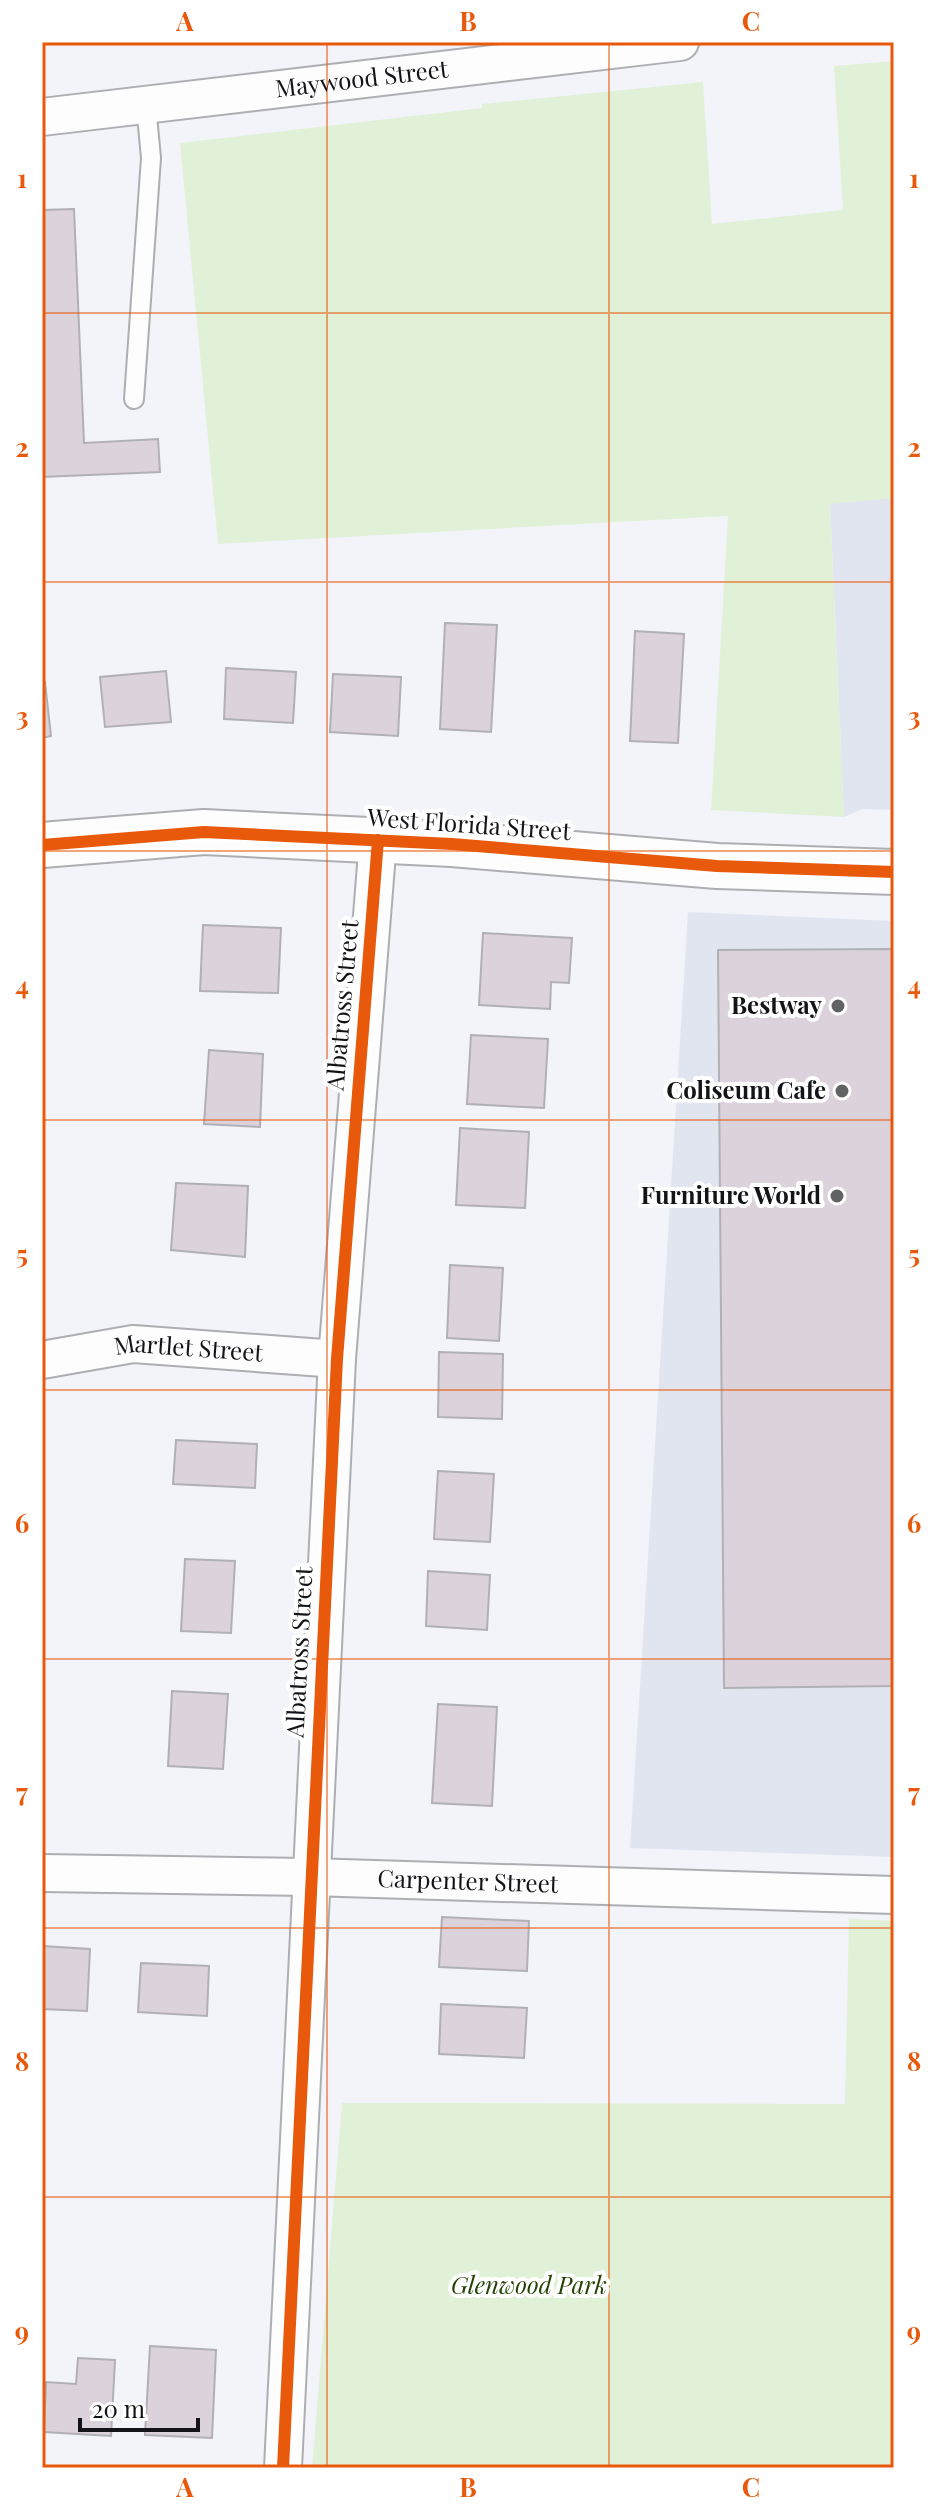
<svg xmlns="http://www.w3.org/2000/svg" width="936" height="2510" font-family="'Playfair Display',serif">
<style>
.built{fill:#e0e5f0}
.green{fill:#e0f1d8}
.building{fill:#dcd2dc;stroke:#b1b0b4;stroke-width:2}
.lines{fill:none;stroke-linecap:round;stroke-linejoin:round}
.lane-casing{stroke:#adaeb2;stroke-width:22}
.street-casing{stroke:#adaeb2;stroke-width:40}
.secondary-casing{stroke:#adaeb2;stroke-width:48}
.lane{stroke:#fdfdfe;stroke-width:18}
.street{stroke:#fdfdfe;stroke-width:36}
.secondary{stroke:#fdfdfe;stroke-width:44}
.cycleway-casing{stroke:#fff;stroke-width:17}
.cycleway{stroke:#e8590c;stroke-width:12}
.grid{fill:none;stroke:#e8590c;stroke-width:2;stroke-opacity:0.55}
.poi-dot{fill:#616266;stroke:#fff;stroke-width:3}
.labels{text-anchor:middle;stroke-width:8;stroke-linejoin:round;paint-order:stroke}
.street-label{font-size:24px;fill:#131417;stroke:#fff}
.poi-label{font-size:24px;font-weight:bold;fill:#131417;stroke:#fff;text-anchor:end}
.park-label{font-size:24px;font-style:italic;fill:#244002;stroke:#fff}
.neatline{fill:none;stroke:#e8590c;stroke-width:3}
.grid-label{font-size:26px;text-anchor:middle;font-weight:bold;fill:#e8590c}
</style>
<rect width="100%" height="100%" fill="#f2f4fa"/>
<path class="built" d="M894,498V810L862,809L844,817L830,503Z
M688,912L894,921V1857L630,1848Z"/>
<path class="green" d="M894,61V498L830,504L844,817L711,810L728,516L218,544L180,143L482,108V104L703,82L712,224L843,210L834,66Z
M849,1919L894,1921V2468H312L342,2103L845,2104Z"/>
<path class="building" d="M74,209L84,443L158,439L160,472L42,477V210Z
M445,623L497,625L491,732L440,729Z
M635,631L684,634L678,743L630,741Z
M226,668L296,672L293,723L224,719Z
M166,671L171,722L105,727L100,677Z
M333,674L401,677L398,736L330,732Z
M45,682L51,736L42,738V683Z
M203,925L281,928L278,993L200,991Z
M483,933L572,938L569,983L551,982L550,1009L479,1005Z
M894,949V1686L724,1688L718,950Z
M471,1035L548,1039L544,1108L467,1104Z
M209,1050L263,1054L260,1127L204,1124Z
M460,1128L529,1132L525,1208L456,1205Z
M176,1183L248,1186L245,1257L171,1250Z
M450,1265L503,1268L499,1341L447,1338Z
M439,1352L503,1354L502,1419L438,1417Z
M176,1440L257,1444L255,1488L173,1484Z
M438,1471L494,1474L490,1542L434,1539Z
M185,1559L235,1561L231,1633L181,1631Z
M428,1571L490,1575L487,1630L426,1626Z
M172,1691L228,1694L223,1769L168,1766Z
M438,1704L497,1707L492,1806L432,1803Z
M442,1917L529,1921L527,1971L439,1967Z
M42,1946L90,1949L87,2011L42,2009Z
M141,1963L209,1966L207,2016L138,2012Z
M441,2004L527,2008L524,2058L439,2054Z
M150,2346L216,2350L212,2438L145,2435Z
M78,2358L115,2360L111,2436L44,2432L46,2382L76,2384Z"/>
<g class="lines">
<defs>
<path id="lane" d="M134,399L151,158L146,105"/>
<g id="street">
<path id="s1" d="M42,117L680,42"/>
<path id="s2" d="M42,1360L133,1344L337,1359"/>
<path id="s3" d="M42,1873L310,1877L894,1895"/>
<path d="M283,2468L337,1359L378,840"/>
</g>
<path id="secondary" d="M42,845L204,832L452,844L717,866L894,872"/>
</defs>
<use href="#lane" class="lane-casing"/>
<use href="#street" class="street-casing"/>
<use href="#secondary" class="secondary-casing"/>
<use href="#lane" class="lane"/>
<use href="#street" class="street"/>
<use href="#secondary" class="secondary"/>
<defs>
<path id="cycleway" d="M42,845L204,832L452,844L717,866L894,872
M283,2468L337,1359L378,840"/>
</defs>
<use href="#cycleway" class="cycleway-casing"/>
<use href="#cycleway" class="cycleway"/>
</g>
<path class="grid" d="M327,42V2468M609,42V2468M42,313H894M42,582H894M42,851H894M42,1120H894M42,1390H894M42,1659H894M42,1928H894M42,2197H894"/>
<g class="poi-dot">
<circle cx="838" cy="1006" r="8"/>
<circle cx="842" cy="1091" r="8"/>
<circle cx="837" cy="1196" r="8"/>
</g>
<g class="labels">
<g class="street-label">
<text dy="8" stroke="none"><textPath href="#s1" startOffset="322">Maywood Street</textPath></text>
<text transform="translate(469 825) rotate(4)" y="8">West Florida Street</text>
<text transform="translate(343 1005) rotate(-85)" y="8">Albatross Street</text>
<text dy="8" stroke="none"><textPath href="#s2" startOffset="148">Martlet Street</textPath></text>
<text transform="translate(300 1652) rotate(-87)" y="8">Albatross Street</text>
<text dy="8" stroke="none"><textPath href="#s3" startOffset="426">Carpenter Street</textPath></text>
</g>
<g class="poi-label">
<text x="822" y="1014">Bestway</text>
<text x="826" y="1099">Coliseum Cafe</text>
<text x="821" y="1204">Furniture World</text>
</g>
<g class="park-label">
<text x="529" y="2294">Glenwood Park</text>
</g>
</g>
<rect width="936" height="2510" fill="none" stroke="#ffffff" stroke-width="88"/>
<path d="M80 2418v12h118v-12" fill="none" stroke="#131417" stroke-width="4"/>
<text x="92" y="2418" font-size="24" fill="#131417" stroke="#ffffff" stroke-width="6" paint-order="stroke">20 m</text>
<rect x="44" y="44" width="848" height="2422" class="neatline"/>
<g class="grid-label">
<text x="185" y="31">A</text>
<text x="468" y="31">B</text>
<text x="751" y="31">C</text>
<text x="22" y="188">1</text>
<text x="914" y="188">1</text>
<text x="22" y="457">2</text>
<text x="914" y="457">2</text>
<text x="22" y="726">3</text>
<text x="914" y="726">3</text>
<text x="22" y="995">4</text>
<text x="914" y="995">4</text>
<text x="22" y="1264">5</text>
<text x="914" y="1264">5</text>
<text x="22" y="1533">6</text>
<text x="914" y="1533">6</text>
<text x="22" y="1802">7</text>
<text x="914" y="1802">7</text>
<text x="22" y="2071">8</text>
<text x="914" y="2071">8</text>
<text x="22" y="2341">9</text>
<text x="914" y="2341">9</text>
<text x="185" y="2497">A</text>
<text x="468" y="2497">B</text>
<text x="751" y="2497">C</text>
</g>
</svg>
